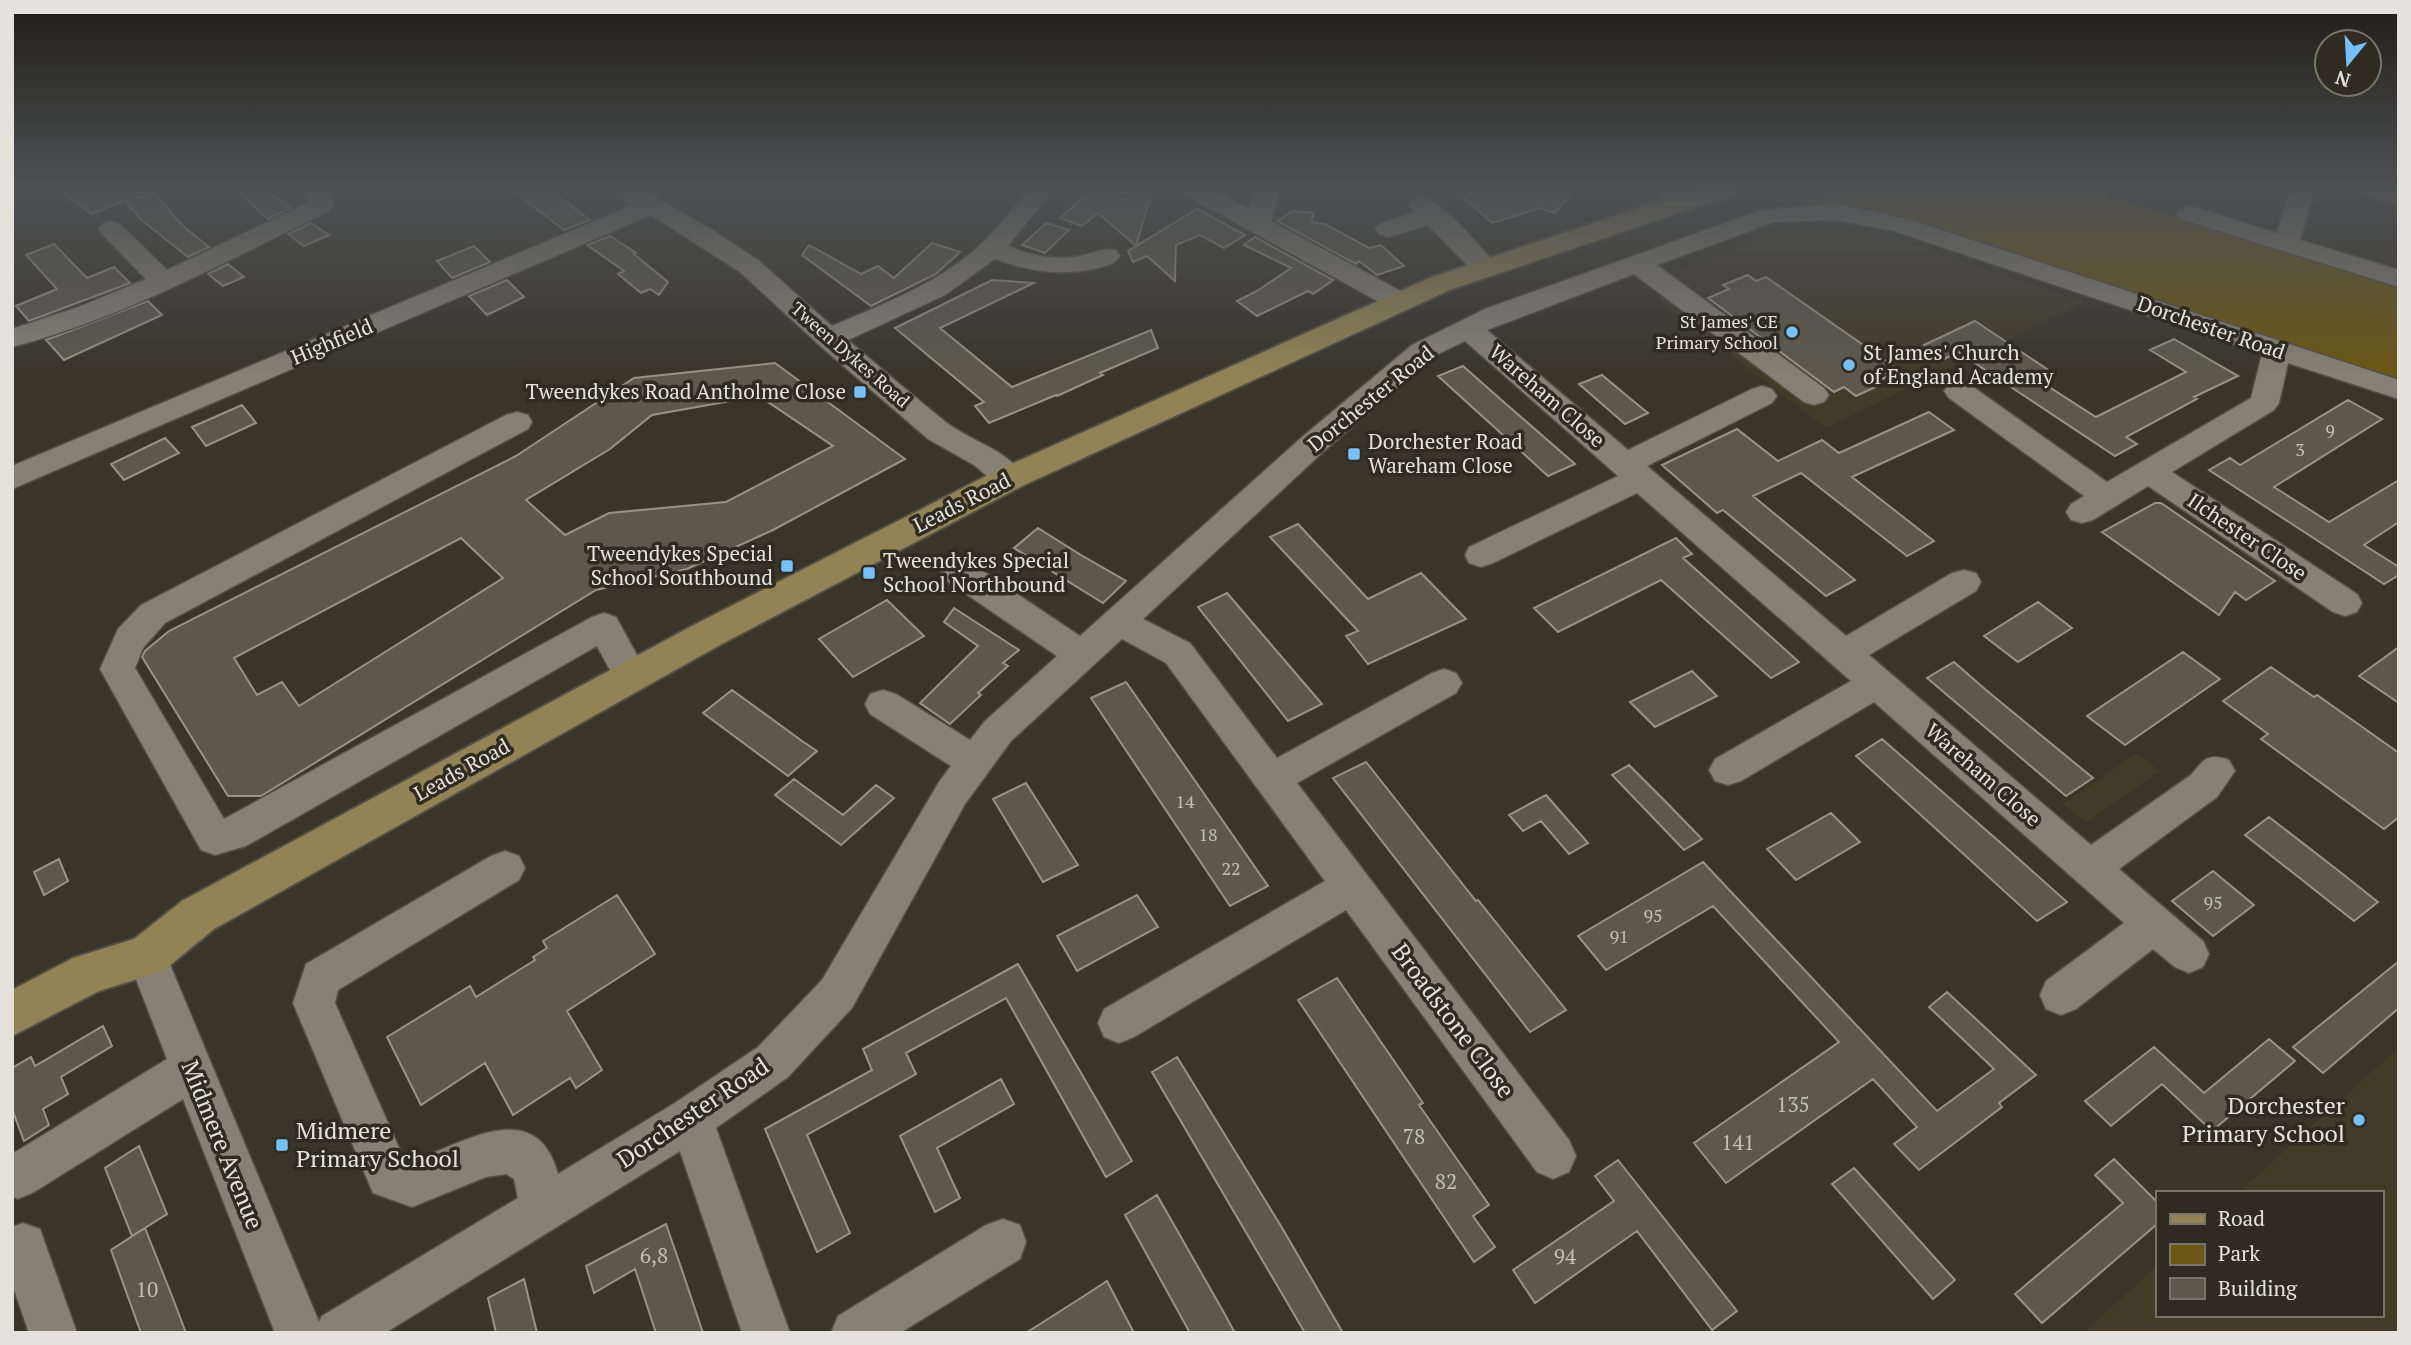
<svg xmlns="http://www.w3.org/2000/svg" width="2411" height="1345" font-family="'PT Serif',serif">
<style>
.built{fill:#413b28}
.green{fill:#6b5715}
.building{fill:#5c584b;stroke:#989385;stroke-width:2;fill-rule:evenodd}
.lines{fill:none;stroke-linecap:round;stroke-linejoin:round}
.minor-casing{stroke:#545046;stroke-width:3}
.major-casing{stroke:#545046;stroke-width:4}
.minor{fill:#868174;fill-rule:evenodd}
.major{fill:#918355;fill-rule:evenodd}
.poi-dot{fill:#75c0f6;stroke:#2f2b20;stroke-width:2.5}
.labels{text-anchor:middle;stroke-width:7;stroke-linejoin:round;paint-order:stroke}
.far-poi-label{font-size:18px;fill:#e4e2da;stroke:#2f2b20;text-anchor:end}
.far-street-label{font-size:18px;fill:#e4e2da;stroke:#2f2b20}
.number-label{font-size:18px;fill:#c2c0b6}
.street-label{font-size:21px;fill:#e4e2da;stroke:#2f2b20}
.poi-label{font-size:21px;fill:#e4e2da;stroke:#2f2b20;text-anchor:start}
.near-number-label{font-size:21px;fill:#c2c0b6}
.near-street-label{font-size:24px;fill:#e4e2da;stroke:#2f2b20}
.near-poi-label{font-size:24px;fill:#e4e2da;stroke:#2f2b20;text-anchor:end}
</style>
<rect width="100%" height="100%" fill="#393529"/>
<path class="built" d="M1824,230L1882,237L1914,245L2084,302L1826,428L1638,284L1785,232Z
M2137,753L2160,771L2086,823L2063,804Z
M2399,1047V1333H2083L2157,1266V1315H2381V1193H2238Z"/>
<path class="green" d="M1849,187H2111L2106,196L2399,284V382L1835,207L1803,206L1800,202Z"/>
<path class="building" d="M55,187H123L129,194L138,198L150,197L153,192L183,226L209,247L188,257L140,219L125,200L92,214Z
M233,187H261L291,208L268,219Z
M508,187H546L590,220L564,230Z
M1452,187H1542L1570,197L1554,213L1540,208L1492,223Z
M1092,190L1151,195L1136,246L1098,213L1082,226L1060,218Z
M1197,209L1245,235L1224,248L1200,235L1176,245L1175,281L1147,256L1133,262L1128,251Z
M1293,211L1314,213L1311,222L1325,224L1369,248L1381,245L1404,266L1377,275L1359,261L1356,264L1277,221Z
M311,223L329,235L304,246L288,234Z
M1046,223L1069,230L1045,253L1022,245Z
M610,236L636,253L634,254L668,282L659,295L650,289L641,293L618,274L624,271L587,245Z
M1255,237L1333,280L1313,294L1308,291L1257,316L1237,301L1257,291L1291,268L1244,245Z
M932,243L960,252L936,274L871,306L802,255L809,245L861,274L878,266L894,278Z
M54,244L87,278L114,267L130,283L29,321L16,306L57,289L26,255Z
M474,246L490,262L452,278L437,261Z
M228,264L244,277L223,286L208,274Z
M1748,275L1756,281L1766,277L1899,370L1877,382L1880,385L1856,396L1844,387L1834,392L1708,298L1729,289L1723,285Z
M507,280L524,297L487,315L469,296Z
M992,280L1034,283L940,328L1012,387L1151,330L1158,348L1100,373L1103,375L1057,396L1056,395L989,423L975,406L984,402L895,328Z
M148,301L162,315L64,360L46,340Z
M1975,321L2047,369L2032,376L2096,417L2186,372L2150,350L2174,339L2238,376L2194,397L2197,399L2126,437L2137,444L2115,456L1958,352L1944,359L1924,345Z
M775,363L905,459L773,530L687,569L596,590L261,796H228L142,657L145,651L169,631L516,456L634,378ZM759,396L833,446L726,502L609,513L565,535L526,500L610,449L652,415ZM461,538L503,578L299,706L282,682L257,695L234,658Z
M1463,366L1506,404L1575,464L1548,476L1438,376Z
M1602,375L1626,395L1648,413L1625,424L1579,384Z
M2348,400L2382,419L2274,487L2329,522L2399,480V522L2364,545L2399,567V575L2384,584L2209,470L2230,458L2240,465Z
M242,405L256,423L206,446L192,427Z
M1929,412L1954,430L1852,477L1934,541L1907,556L1801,473L1753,496L1855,580L1826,596L1723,510L1717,513L1662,465L1737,429L1778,461L1822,440L1839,453Z
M165,438L179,453L124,480L111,464Z
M2155,503H2161L2275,581L2246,600L2235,592L2219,615L2102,532Z
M1298,524L1368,599L1421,573L1466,619L1368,664L1346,636L1358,631L1270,537Z
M1038,528L1081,555L1126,581L1103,603L1014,548Z
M1676,538L1692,554L1683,558L1799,662L1771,678L1661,580L1558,632L1534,608Z
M1227,593L1286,662L1322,704L1288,721L1198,607Z
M887,600L924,636L853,677L819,639Z
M2038,602L2072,628L2018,662L1984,636Z
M954,608L1019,650L1003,663L1008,666L978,693L981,695L950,724L920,703L978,646L944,622Z
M2399,647V703L2359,676Z
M2183,652L2220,679L2125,745L2087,716Z
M1954,662L1986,690L2093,778L2066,796L1927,678Z
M2271,667L2314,697L2317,695L2399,753V817L2384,829L2261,739L2268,734L2223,701Z
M1692,671L1717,696L1655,727L1630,702Z
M1126,682L1198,785L1268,886L1230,906L1091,698Z
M732,690L802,741L817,751L788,776L703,713Z
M1882,739L2002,844L2067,902L2037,921L1856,756Z
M1366,762L1476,901L1478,900L1566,1010L1530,1032L1333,778Z
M1629,765L1665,801L1702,839L1684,850L1612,775Z
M794,779L843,815L876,785L894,798L841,845L775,795Z
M1026,783L1078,865L1043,882L993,799Z
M1546,795L1588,843L1569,854L1541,821L1523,831L1509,815Z
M1831,813L1860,842L1796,880L1767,849Z
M2269,817L2335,868L2378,902L2354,921L2245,835Z
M59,859L68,881L44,895L34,872Z
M1703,862L1937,1111L1994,1069L1929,1007L1947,992L2036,1075L1999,1103L2002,1107L1919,1170L1894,1144L1917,1127L1873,1079L1726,1183L1694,1143L1839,1042L1713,906L1606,970L1578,936Z
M2213,871L2254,905L2213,936L2172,901Z
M617,895L655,954L567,1011L602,1070L576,1088L570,1078L513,1115L485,1063L421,1105L387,1037L470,986L476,997L535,960L533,957L547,948L543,941Z
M1137,895L1158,927L1077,971L1057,936Z
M2399,961V1008L2323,1073L2293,1047Z
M1018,964L1132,1161L1106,1177L1006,998L906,1053L916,1074L807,1135L850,1233L817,1252L765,1129L872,1070L863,1049Z
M1337,978L1423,1103L1419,1105L1489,1205L1473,1216L1495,1247L1474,1262L1298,1000Z
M103,1026L112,1046L61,1077L68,1094L43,1109L49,1125L24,1141L12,1109V1068L31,1057L35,1066Z
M2269,1039L2295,1061L2212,1131L2162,1084L2111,1126L2085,1101L2154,1047L2204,1093Z
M1177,1057L1281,1226L1343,1333H1305L1152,1072Z
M1001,1079L1014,1104L937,1148L960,1198L935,1212L900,1136Z
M139,1146L167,1214L132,1236L105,1168Z
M2114,1159L2157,1202V1224L2042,1323L2015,1294L2123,1203L2095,1175Z
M1618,1160L1737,1311L1712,1330L1637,1231L1535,1303L1513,1270L1614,1201L1595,1176Z
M1854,1168L1955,1280L1933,1299L1832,1184Z
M1157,1195L1223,1311L1235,1333H1190L1125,1215Z
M666,1224L684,1276L703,1333H656L635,1269L594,1293L586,1266Z
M145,1228L172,1296L186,1333H141L111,1250Z
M524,1279L537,1333H496L488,1298Z
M1107,1281L1134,1333H1026L1084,1296Z"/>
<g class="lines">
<defs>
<path id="minor" d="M126,187H151L152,189L149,194C138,197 132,196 126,187Z
M298,187H325L332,195L333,206L329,211C226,261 124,318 12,347V329L81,306L146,279L102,234L98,229L102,224L111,221L120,224L167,270L307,203V197Z
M608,187H638L714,231L758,260L832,326C883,304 938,284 980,245C999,228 1014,207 1030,187H1055L1008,246C1031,255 1054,261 1079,256C1093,254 1102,247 1116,250L1120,256C1115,264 1106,266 1097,268C1061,277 1029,271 995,259L945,295L848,340C881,368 913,396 947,423C972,442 1009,450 1025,478L1021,486L1010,489L999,486L974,465L928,439L818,344L740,272L651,215L12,489V466L633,205L611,192Z
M1177,187H1207L1249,209L1256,187H1280L1271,221L1410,296L1414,302L1410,308L1400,310L1390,308L1180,192Z
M1652,187H1682L1700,200L1696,205C1681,209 1660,200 1652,187Z
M2291,187H2315L2300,240L2399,270V287L2181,219L2177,214L2181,209L2190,206L2277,233Z
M2352,187L2399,189V204L2355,192Z
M1423,197C1444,203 1478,245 1494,262L1498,268L1494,274L1485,276L1476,274L1428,225L1388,237L1379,234L1375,229L1379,224L1416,212L1410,205L1414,200Z
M1836,204L1908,219L2399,380V399L2288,363L2279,403L2274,410L2172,472L2357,594L2362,603L2357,612L2345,616L2333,612L2148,486L2093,520L2082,523L2071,520L2066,512L2071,504L2084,496L1949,398L1944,391L1949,384L1959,381L1969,384L2107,482L2251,398L2262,354L1894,231L1836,220L1774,222L1657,265L1824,388L1829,395L1824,402L1814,405L1804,402L1634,274L1487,330L1628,450L1752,389L1762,386L1772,389L1777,396L1772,403L1647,466L1846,636L1952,573L1964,570L1976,573L1981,582L1976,591L1869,655L2091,845L2191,775C2204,759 2208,753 2229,760L2235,771L2217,797L2119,869L2203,941L2209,954L2203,967L2189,973L2175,967L2153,949L2076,1009L2061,1015L2046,1009L2040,995L2046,981L2124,923L1874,702L1741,781L1728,785L1715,781L1709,770L1715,759L1851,681L1637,493L1493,563L1481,567L1469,563L1465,555L1469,547L1618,476L1465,341L1432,357L1323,452L1143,619L1190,643L1277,758L1432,673L1444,669L1456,673L1462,683L1456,693L1297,783L1569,1140L1576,1156L1569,1172L1553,1179L1537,1172L1346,910L1134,1037L1119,1043L1104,1037L1098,1023L1104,1009L1325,881L1166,663L1122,639L1011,741L965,804L852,1008L788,1077L716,1128L790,1333H742L680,1151L385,1333H275L183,1099L34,1192L18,1199L12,1196V1154L167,1059L127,956L133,943L147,937L161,943L319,1322L322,1316L518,1198L514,1179L506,1174L486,1177L412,1207L373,1193L293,1003L306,964L491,856L505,851L519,856L525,868L519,880L338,990L335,1003L404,1159L412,1161C461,1145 536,1093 558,1174L675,1103L758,1047L822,980L939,782L951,766L870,714L865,704L870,694L883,690L896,694L970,740L985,721L1057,656L944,579L940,570L944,561L956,558L968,561L1080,636L1301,438L1412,345L1485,309L1762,210Z
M517,412L528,415L532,422L528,429L165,623L143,648L135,668L224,819L592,617L604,613L616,617L649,677L643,687L631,691L619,687L597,646L246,846L215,855L201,850L100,669L118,629L141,605L506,415Z
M1003,1219L1020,1225L1026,1242L1020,1259L900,1333H831L838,1316L986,1225Z
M23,1223L40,1229L77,1333H29L12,1284V1227Z"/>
<path id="major" d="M1701,187H1742L1738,193L1452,289L1022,486L718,646L214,929L163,971L99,991L12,1036V990L73,958L134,939L182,901L692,626L998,470L1432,277Z"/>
</defs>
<use href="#minor" class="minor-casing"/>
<use href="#major" class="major-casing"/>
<use href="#minor" class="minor"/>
<use href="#major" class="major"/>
</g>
<linearGradient id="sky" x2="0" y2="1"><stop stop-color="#1f1d17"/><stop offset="0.5" stop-color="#4e5154"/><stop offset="1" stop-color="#4e5154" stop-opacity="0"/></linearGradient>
<rect width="2411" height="375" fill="url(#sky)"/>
<g class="poi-dot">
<circle cx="1792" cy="332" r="7"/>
<circle cx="1849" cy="365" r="7"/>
<rect x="853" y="385" width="14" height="14" rx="3.5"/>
<rect x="1347" y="447" width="14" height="14" rx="3.5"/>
<rect x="780" y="559" width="14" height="14" rx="3.5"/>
<rect x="862" y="566" width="14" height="14" rx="3.5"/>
<circle cx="2359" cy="1120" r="7"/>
<rect x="275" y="1138" width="14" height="14" rx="3.5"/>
</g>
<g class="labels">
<g class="far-poi-label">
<text x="1778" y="328">St James' CE<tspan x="1778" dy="21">Primary School</tspan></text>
</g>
<g class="far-street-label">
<text transform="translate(850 355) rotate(41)" y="6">Tween Dykes Road</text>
</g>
<g class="number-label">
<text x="2330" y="437">9</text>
<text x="2300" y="456">3</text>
<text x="1185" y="808">14</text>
<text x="1208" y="841">18</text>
<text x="1231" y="875">22</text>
<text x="2213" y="909">95</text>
<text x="1653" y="922">95</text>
<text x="1619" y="943">91</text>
</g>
<g class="street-label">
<text transform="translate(2211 328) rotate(19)" y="7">Dorchester Road</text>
<text transform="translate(332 342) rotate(-23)" y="7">Highfield</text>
<text transform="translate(1547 396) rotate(41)" y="7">Wareham Close</text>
<text transform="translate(1371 399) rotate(-39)" y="7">Dorchester Road</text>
<text transform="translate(962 503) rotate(-27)" y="7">Leads Road</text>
<text transform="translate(2247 537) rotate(34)" y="7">Ilchester Close</text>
<text transform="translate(462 770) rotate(-29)" y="7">Leads Road</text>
<text transform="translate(1983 775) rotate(41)" y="7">Wareham Close</text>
</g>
<g class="poi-label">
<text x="1863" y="360">St James' Church<tspan x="1863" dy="24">of England Academy</tspan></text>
<text x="846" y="399" text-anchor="end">Tweendykes Road Antholme Close</text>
<text x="1368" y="449">Dorchester Road<tspan x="1368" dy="24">Wareham Close</tspan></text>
<text x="773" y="561" text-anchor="end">Tweendykes Special<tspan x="773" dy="24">School Southbound</tspan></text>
<text x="883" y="568">Tweendykes Special<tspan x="883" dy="24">School Northbound</tspan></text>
</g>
<g class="near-number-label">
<text x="1793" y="1112">135</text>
<text x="1414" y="1144">78</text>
<text x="1738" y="1150">141</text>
<text x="1446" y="1189">82</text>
<text x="654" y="1263">6,8</text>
<text x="1565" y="1264">94</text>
<text x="147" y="1297">10</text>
</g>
<g class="near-street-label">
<text transform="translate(1453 1021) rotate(53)" y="8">Broadstone Close</text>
<text transform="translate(693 1113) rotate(-34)" y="8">Dorchester Road</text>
<text transform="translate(222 1145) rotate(68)" y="8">Midmere Avenue</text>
</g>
<g class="near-poi-label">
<text x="2345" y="1114">Dorchester<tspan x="2345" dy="28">Primary School</tspan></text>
<text x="296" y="1139" text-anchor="start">Midmere<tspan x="296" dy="28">Primary School</tspan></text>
</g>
</g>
<rect width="2411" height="1345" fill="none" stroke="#e4e2da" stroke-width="28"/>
<rect x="2156" y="1191" width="228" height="126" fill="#2f2b20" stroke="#77746a" stroke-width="2"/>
<rect x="2170" y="1214" width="35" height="10" fill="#918355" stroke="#77746a" stroke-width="2"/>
<text x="2218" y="1226" font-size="21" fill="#e4e2da">Road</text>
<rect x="2170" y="1244" width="35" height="21" fill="#6b5715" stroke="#77746a" stroke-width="2"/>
<text x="2218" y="1261" font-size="21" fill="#e4e2da">Park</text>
<rect x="2170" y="1278" width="35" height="21" fill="#5c584b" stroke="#77746a" stroke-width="2"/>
<text x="2218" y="1296" font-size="21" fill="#e4e2da">Building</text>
<g transform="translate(2348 63) rotate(198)"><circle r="33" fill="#2f2b20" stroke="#77746a" stroke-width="2"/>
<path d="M0-5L12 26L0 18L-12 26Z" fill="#75c0f6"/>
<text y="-10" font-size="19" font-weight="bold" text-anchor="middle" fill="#e4e2da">N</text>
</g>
</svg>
